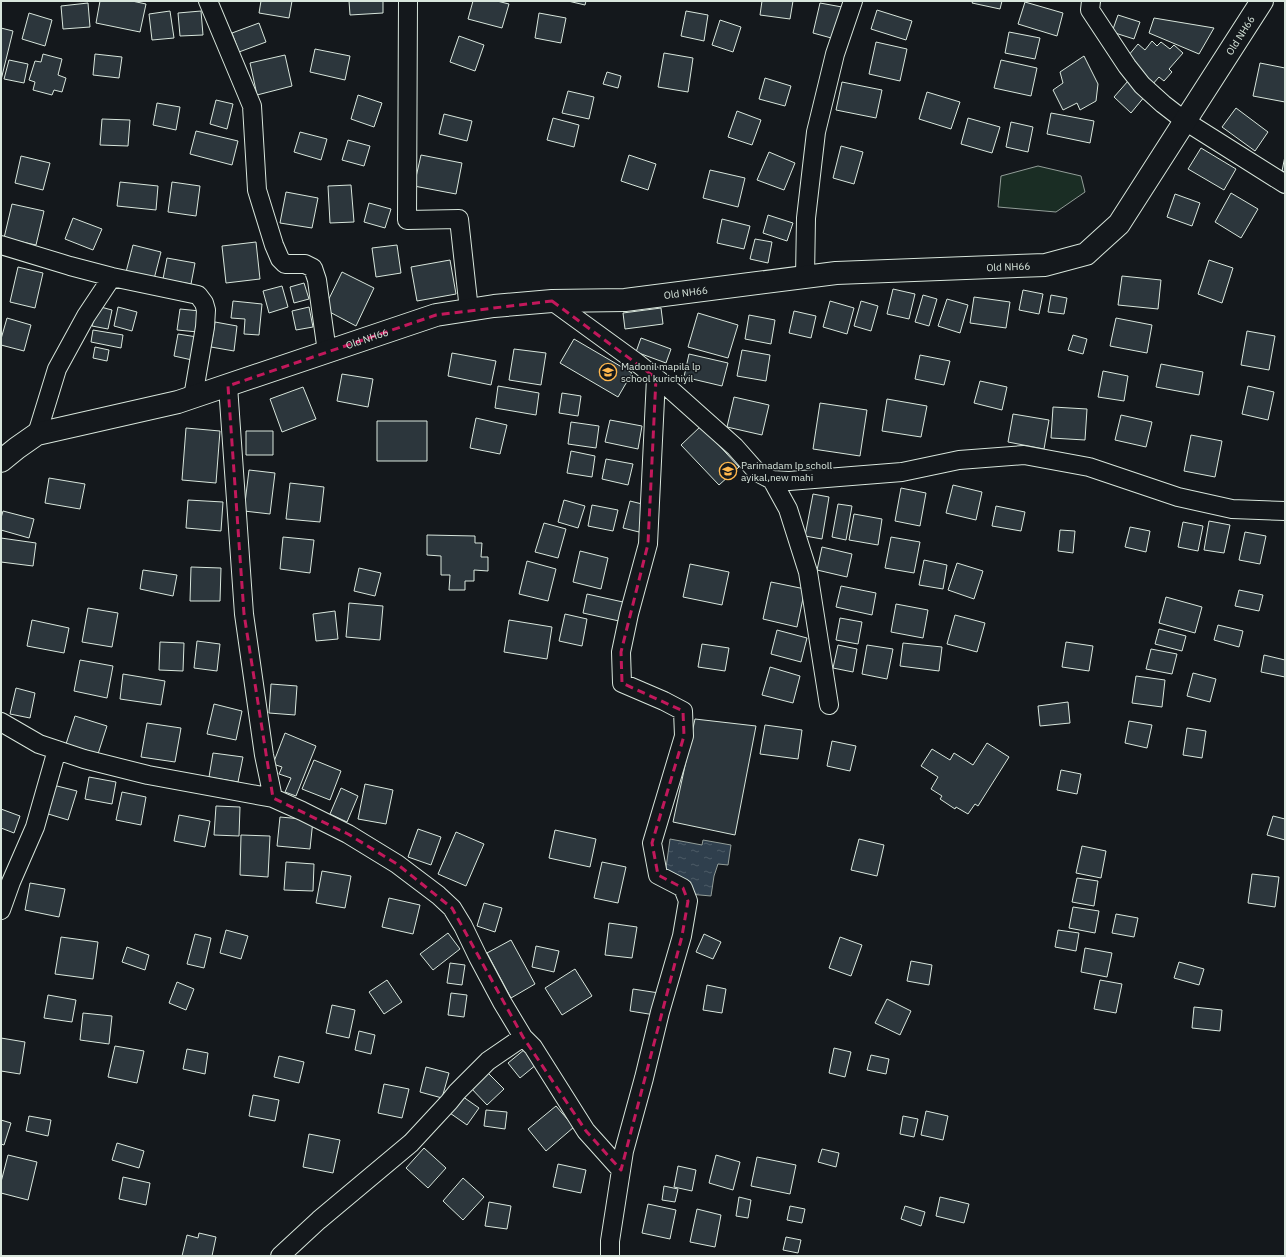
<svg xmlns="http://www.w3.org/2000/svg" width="1286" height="1257" font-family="'IBM Plex Sans',sans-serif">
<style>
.green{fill:#1a2d24;stroke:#939e99}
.water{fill:url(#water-ripples);stroke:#939e99}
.building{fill:#2c363c;stroke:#d8e6dc}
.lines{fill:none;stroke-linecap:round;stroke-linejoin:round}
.minor-casing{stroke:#d8e6dc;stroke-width:20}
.major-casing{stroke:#d8e6dc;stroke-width:24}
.minor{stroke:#14181c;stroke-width:18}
.major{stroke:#14181c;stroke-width:22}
.marked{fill:none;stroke:#c2185b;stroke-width:3;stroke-dasharray:8 5;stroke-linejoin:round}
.labels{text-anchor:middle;stroke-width:3;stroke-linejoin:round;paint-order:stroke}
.street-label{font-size:10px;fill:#d8e6dc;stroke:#14181c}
.poi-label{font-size:10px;fill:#d8e6dc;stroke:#14181c;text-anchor:start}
</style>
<defs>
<pattern id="water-ripples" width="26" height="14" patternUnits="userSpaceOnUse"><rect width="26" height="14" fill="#2f3f4d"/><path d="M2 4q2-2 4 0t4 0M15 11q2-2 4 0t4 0" fill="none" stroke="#4c5b66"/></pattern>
</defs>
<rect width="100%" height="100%" fill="#14181c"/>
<path class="green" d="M1038,166L1081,176L1085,192L1056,212L998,207L1001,176Z"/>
<path class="water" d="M670,839L702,845L703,840L731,845L728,865L718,864L714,876L711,896L689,894L691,882L665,875Z"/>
<path class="building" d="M100,1H132L146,4L140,32L96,23Z
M261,1H292L289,18L259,13Z
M349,1H383V13L350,15Z
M473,1H497L509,4L502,28L468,19Z
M568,1H586L585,5Z
M762,1H793L790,19L760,15Z
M973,1H1002L1000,9L972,3Z
M1025,2L1063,13L1057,36L1018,24Z
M88,3L90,27L63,29L61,6Z
M820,3L842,7L835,39L813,33Z
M877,10L912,21L906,40L871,29Z
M170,11L174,38L152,40L149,14Z
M201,11L203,35L180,36L178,13Z
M686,11L708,15L704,41L681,36Z
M29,13L52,20L45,46L22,39Z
M539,13L566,18L561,43L535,38Z
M1118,15L1140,22L1134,39L1112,32Z
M1154,18L1214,28L1199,54L1149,33Z
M720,20L741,27L733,52L712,45Z
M259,23L266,42L239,52L232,33Z
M1,28L13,31L1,80Z
M1009,32L1040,38L1035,59L1005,53Z
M459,36L484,45L475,71L450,62Z
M1152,41L1157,46L1161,42L1170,49L1174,45L1183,53L1169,69L1172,72L1164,81L1159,77L1152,85L1128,56L1138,44L1145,50Z
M876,42L907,49L900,81L869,74Z
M315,49L350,56L345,80L310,72Z
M664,53L693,58L688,92L658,87Z
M43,54L62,59L58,75L66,78L62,92L54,90L52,95L33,90L35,82L29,80L35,61L41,62Z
M95,54L122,57L119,78L93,75Z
M285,55L292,86L257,95L250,63Z
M1084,56L1098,84L1096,101L1080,110L1077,103L1063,110L1053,90L1063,83L1060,72Z
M9,60L28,64L24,83L4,79Z
M1001,60L1037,68L1031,96L994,88Z
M1260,63L1285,68V102L1253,96Z
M607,72L621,76L618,88L603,84Z
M765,78L791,86L785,106L759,99Z
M1128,81L1145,96L1131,113L1114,97Z
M842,82L882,90L876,118L836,110Z
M568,91L594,97L589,119L562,113Z
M927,92L960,102L951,129L919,119Z
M358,95L382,103L374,127L351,119Z
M216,100L233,104L227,129L210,124Z
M157,103L180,107L176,130L153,125Z
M1236,108L1268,132L1255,151L1222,127Z
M737,111L761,120L752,145L728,137Z
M1051,113L1094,121L1090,143L1047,134Z
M444,114L472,121L467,141L439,134Z
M553,118L579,125L574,147L547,140Z
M968,118L1000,127L992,153L961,144Z
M102,119L130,120L128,146L100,145Z
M1011,122L1033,127L1028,152L1006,147Z
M196,131L238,141L232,165L190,154Z
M300,132L327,139L321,160L294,152Z
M348,140L370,146L364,166L342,160Z
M841,146L863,152L854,184L833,178Z
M1201,148L1236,169L1224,190L1188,169Z
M769,152L795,163L784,190L757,180Z
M421,155L462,163L456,194L414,186Z
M629,155L656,164L648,190L621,181Z
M21,156L50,163L43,190L15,183Z
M1285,156V172L1282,171Z
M710,170L745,178L738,207L703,198Z
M120,182L158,186L156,210L117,206Z
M172,182L200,186L196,216L168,212Z
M351,185L354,222L330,223L328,186Z
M286,192L318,198L312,228L280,223Z
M1231,193L1258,209L1241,238L1215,222Z
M1175,194L1200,203L1192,226L1167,217Z
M369,203L391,209L385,228L364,222Z
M12,204L44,211L36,245L4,238Z
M768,215L793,223L787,241L763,233Z
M73,218L102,229L93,250L65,239Z
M722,219L750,226L744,249L717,243Z
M755,239L772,242L768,263L750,259Z
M256,242L260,279L226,283L222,246Z
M133,245L161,252L154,279L126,272Z
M397,245L401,273L376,277L372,248Z
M167,258L195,263L191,284L163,279Z
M450,260L456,294L417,301L411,267Z
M1209,260L1233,268L1222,303L1198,294Z
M18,267L43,273L35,308L10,302Z
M342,272L374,288L356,326L324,309Z
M1122,276L1161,280L1158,309L1118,305Z
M304,283L309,299L294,303L290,287Z
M282,286L288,307L269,313L263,291Z
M893,289L915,294L909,319L887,314Z
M1023,290L1043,294L1039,314L1019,310Z
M923,295L937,299L929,326L915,322Z
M1051,295L1067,298L1064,314L1048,312Z
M974,297L1010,302L1006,328L970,323Z
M947,299L968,305L960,333L938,326Z
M233,301L262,304L259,335L244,334L245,319L231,318Z
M830,301L854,308L847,334L823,327Z
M861,301L878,306L871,331L854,326Z
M97,306L112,310L108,329L92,326Z
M118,307L137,312L132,331L114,326Z
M309,307L313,327L296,330L292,311Z
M661,308L663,324L625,329L623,313Z
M180,309L200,311L198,332L177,330Z
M794,311L816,316L811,338L789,333Z
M698,313L738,325L728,358L688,347Z
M749,315L775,320L771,344L745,339Z
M7,318L31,325L24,351L1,345V339Z
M1116,318L1152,325L1147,353L1110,346Z
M215,322L237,326L234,351L211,347Z
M93,330L123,335L121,348L91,342Z
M1247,331L1275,336L1269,370L1241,365Z
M178,334L197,337L192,360L174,356Z
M1073,335L1087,339L1083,354L1068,350Z
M641,338L671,349L666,363L636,352Z
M574,339L632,373L618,397L560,363Z
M95,347L109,350L107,361L93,358Z
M514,349L546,353L541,385L509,380Z
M742,350L770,355L766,381L737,376Z
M452,353L496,361L491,385L448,376Z
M689,354L728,363L722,386L684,377Z
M920,355L950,361L944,385L915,379Z
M1161,364L1203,372L1199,395L1156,387Z
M1103,371L1128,376L1124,401L1098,397Z
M342,374L373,379L368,407L337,401Z
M980,381L1007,387L1002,410L974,403Z
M498,386L539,393L536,415L495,408Z
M1248,386L1274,392L1268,420L1242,414Z
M303,387L316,419L282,432L270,399Z
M562,393L581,396L578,416L559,413Z
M734,397L769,405L762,435L727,427Z
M887,399L927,406L921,437L882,431Z
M820,403L867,410L860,456L813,449Z
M1053,407L1087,409L1085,440L1051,438Z
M1013,414L1049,420L1044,449L1008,442Z
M1121,415L1152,422L1146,447L1115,440Z
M476,418L507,425L500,454L470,448Z
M610,420L642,426L638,449L605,442Z
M377,421H427V461H377Z
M571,422L599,426L596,448L568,444Z
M701,426L739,467L719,485L681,445Z
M186,428L220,431L216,483L182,480Z
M246,431H273V455H246Z
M1191,435L1222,441L1215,477L1184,471Z
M571,451L595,456L592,477L567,473Z
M606,459L633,464L628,485L602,479Z
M249,470L275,473L270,514L244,511Z
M49,478L85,484L80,509L45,503Z
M290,483L324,487L320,522L286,519Z
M953,485L982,492L976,520L946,513Z
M901,488L926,493L920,526L895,521Z
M813,494L829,497L822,539L805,536Z
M188,500L223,502L221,531L186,528Z
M564,500L585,506L578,528L558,522Z
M630,501L646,505L639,532L623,528Z
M838,504L852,506L846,540L832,537Z
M592,505L618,510L613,531L588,526Z
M996,506L1025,512L1021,531L992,526Z
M3,511L34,519L29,538L1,530V518Z
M854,514L882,519L878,545L849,540Z
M1209,521L1230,525L1224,553L1204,550Z
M1183,522L1203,526L1198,551L1178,547Z
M544,523L566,529L558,558L535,552Z
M1130,527L1150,531L1146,552L1125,547Z
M1060,530L1075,531L1073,553L1058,551Z
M1245,532L1266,536L1260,564L1239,560Z
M427,535L475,536V543H482L481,557H488V571L474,570V581H465V590H449L450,575H441V556L427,555Z
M283,537L314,540L310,573L280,569Z
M891,537L920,542L914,573L885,568Z
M1,538L36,543L33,566L1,562Z
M822,547L852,554L847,577L817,570Z
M580,551L608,558L601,589L573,582Z
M924,560L947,565L943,589L919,585Z
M527,561L556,569L548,601L519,594Z
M957,563L983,571L974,599L948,590Z
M690,564L729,572L722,605L683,597Z
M191,567L221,568L220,601H190Z
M359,568L381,573L375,596L354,591Z
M143,570L177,575L173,596L140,589Z
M771,582L805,589L797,627L763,619Z
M841,586L876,593L872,615L836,607Z
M1239,590L1263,595L1259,611L1235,606Z
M587,594L623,602L619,621L583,613Z
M1166,597L1202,607L1195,633L1159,623Z
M349,603L383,606L380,640L346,637Z
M896,604L928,610L923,638L891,632Z
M88,608L118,613L112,647L82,642Z
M335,611L338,639L316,641L313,614Z
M565,614L587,619L582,646L559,641Z
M955,615L985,623L977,652L947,644Z
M840,618L862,622L858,644L836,640Z
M32,620L69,628L64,653L27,646Z
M509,620L552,627L547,659L504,652Z
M1218,625L1243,631L1239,647L1214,640Z
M1159,629L1186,636L1182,651L1155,644Z
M777,630L807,638L801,662L771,654Z
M197,641L220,644L217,671L194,668Z
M160,642L184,643L183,671L159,670Z
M1066,642L1093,646L1089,671L1062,667Z
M903,643L942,647L939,671L900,666Z
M702,644L729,648L725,671L698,667Z
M838,645L857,649L853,672L833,668Z
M867,645L893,649L887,679L862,674Z
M1151,649L1177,654L1172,674L1146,669Z
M1264,655L1285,660V677L1261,672Z
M80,660L113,666L107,698L74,691Z
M770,667L800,676L793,703L762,695Z
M1193,673L1216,679L1210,702L1187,696Z
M123,674L165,681L161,705L120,699Z
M1136,676L1165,680L1162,707L1132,703Z
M271,684L297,686L295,715L269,713Z
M16,688L35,693L30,718L10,714Z
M1068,702L1070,723L1040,726L1038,706Z
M214,704L242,711L236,740L207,734Z
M75,716L107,726L98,754L66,744Z
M695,719L756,726L735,835L673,822Z
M1129,721L1152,725L1147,748L1125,743Z
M147,723L181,728L175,762L141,757Z
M765,725L802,730L798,759L760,754Z
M1187,728L1206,731L1202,758L1183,755Z
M285,733L316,746L296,796L285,792L291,778L279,774L282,767L273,764Z
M832,741L856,746L850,771L827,766Z
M987,743L1009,757L978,806L975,804L968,814L956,807L955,809L940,799L942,796L931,789L938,777L921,766L932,749L950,760L954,753L973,765Z
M213,753L243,757L238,782L209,777Z
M314,760L341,771L330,800L302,789Z
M1061,770L1081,774L1077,794L1057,790Z
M89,777L116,782L112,804L85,799Z
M365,784L393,790L386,824L358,819Z
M53,785L77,791L68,820L45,813Z
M341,788L358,796L347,822L330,814Z
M122,792L146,797L141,825L116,820Z
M216,806L240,807L239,836L214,835Z
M1,809L20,816L14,833L1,828Z
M179,815L210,821L205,847L174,841Z
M1273,816L1285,819V840L1267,835Z
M280,817L313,820L310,849L277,846Z
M418,829L441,837L431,865L408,857Z
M555,830L596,839L590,867L549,858Z
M456,832L484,844L466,886L438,874Z
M241,835L270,836L268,877L240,875Z
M859,839L884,845L877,876L851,870Z
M1082,846L1106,851L1101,878L1076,873Z
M286,862L314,864L313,891L284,890Z
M602,862L626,867L618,903L594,898Z
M322,871L351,876L345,908L316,903Z
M1252,874L1279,877L1275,907L1248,903Z
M1077,878L1098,881L1094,906L1072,902Z
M30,883L65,889L59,917L25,910Z
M389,898L420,905L413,934L382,927Z
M484,903L502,908L495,932L477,926Z
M1073,907L1099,911L1095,933L1069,928Z
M1116,914L1138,918L1134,937L1112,933Z
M609,923L637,927L632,958L605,955Z
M226,930L248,936L241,959L220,953Z
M1058,930L1079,933L1076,951L1055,947Z
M448,933L460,949L433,970L420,954Z
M195,934L211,938L204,968L187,964Z
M704,934L721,942L713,959L696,952Z
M61,937L98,942L93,979L55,974Z
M840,937L862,945L851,976L829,968Z
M511,940L535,984L511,998L487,953Z
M536,946L559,951L554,972L532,967Z
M127,947L149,955L145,970L122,962Z
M1085,948L1112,953L1107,977L1081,972Z
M911,961L932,965L929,985L907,981Z
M1179,962L1204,969L1199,985L1174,978Z
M450,963L465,965L462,985L447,983Z
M575,969L592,996L562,1015L545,988Z
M387,980L402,1002L384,1014L369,992Z
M1100,980L1122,984L1116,1013L1094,1009Z
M177,982L194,989L186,1010L169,1003Z
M707,985L726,989L722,1013L703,1010Z
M633,989L659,993L655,1015L630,1011Z
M451,993L467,995L464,1017L448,1015Z
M48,995L76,1000L72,1022L44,1018Z
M887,999L911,1011L900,1035L875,1023Z
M332,1005L355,1010L349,1038L326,1033Z
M1194,1007L1222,1010L1220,1031L1192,1028Z
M83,1013L112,1016L109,1044L80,1040Z
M359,1031L375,1035L371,1054L355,1050Z
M1,1038L25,1042L20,1074L1,1071Z
M115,1046L144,1051L137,1083L108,1077Z
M834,1048L851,1052L845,1077L829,1073Z
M187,1049L208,1053L205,1074L183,1069Z
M525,1049L537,1064L520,1078L508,1063Z
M871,1055L889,1059L886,1074L867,1070Z
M279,1056L304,1062L299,1083L274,1077Z
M426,1067L449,1073L442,1098L420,1092Z
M486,1071L504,1089L487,1105L470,1087Z
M384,1084L409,1089L402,1118L378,1113Z
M459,1094L479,1108L467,1125L447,1111Z
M253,1095L279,1100L275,1121L249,1116Z
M556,1106L574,1127L546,1151L528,1129Z
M486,1110L507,1112L505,1129L484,1126Z
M926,1111L948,1116L943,1140L921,1135Z
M29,1116L51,1120L48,1136L26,1131Z
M903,1116L918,1119L914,1137L900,1134Z
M1,1120L11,1123L4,1145L1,1144Z
M309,1134L340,1140L333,1173L303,1167Z
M117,1143L144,1151L139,1168L112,1160Z
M424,1148L446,1168L428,1188L406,1168Z
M822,1149L839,1153L836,1167L818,1162Z
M8,1155L37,1162L28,1200L1,1193V1182Z
M716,1155L740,1162L733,1190L709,1183Z
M757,1157L796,1165L790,1194L751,1186Z
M558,1164L586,1170L581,1193L553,1187Z
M678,1166L696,1170L692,1191L674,1187Z
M123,1177L150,1183L146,1205L119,1199Z
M463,1178L484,1197L463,1220L443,1201Z
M664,1186L678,1189L675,1202L662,1200Z
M739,1197L751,1200L748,1218L736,1216Z
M940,1197L969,1204L964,1223L936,1216Z
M489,1202L511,1206L507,1229L485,1226Z
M648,1204L676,1210L670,1239L642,1233Z
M790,1206L805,1209L802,1223L787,1220Z
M905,1206L925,1212L921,1226L901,1219Z
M697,1209L721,1215L715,1247L690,1242Z
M199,1233L216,1237L212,1256H182L187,1235L198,1238Z
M786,1237L801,1240L798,1253L783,1250Z"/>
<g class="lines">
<defs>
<path id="minor" d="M208,1L252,106L257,190L274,245L280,259L285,264H305L313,268L317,280L327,352
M408,1L407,220L459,219L469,310
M1091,1L1090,10L1127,66L1142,85L1163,104L1185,121L1285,184
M1,245L70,266L112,277L198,295L204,303L206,310L205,327L193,397
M805,277L806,218L816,132L835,54L853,1
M552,301L636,362L670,389L735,447L757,472L772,480L789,481L902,472L959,460L1024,455L1089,467L1178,497L1232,509L1285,511
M228,386L244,614L264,755L273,798
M37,434L57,369L86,316L112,277
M772,480L788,509L808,572L829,705
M1,722L39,744L84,759L148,775L273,798L302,811L348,834L397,864L438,895L452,908L463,926L478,957L502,1002L523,1037L533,1047L586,1131L621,1170
M1,910L11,882L35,827L57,750
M280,1256L319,1220L411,1143L449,1102L457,1092L488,1061L523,1037
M610,1256V1241L624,1151L644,1078L660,1012L682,936L688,901L683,888L658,875L652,843L684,736L683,711L664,701L622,683L621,652L629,614L648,544L656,378"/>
<g id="major">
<path id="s1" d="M1,461L17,448L37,434L178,402L436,315L494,306L552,301L625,300L836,273L1045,265L1086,254L1119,224L1185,121L1262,1"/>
</g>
</defs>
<use href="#minor" class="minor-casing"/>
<use href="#major" class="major-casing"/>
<use href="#minor" class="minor"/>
<use href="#major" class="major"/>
</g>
<path class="marked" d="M552,301L656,378L648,544L621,652L622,683L683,711L684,736L652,843L658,875L683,888L688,901L682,936L621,1170L586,1131L523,1037L452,908L397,864L348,834L273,798L244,614L228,386L436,315Z"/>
<defs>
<symbol id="school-ring" viewBox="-11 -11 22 22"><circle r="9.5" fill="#14181c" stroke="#ffb74d" stroke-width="1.5"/><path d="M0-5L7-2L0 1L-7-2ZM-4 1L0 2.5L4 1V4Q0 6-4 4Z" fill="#ffb74d"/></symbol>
</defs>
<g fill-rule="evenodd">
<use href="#school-ring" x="598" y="362" width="20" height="20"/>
<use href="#school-ring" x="718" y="461" width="20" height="20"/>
</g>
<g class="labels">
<g class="street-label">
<text dy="4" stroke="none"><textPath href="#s1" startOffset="1385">Old NH66</textPath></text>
<text dy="4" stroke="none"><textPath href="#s1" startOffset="1037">Old NH66</textPath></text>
<text dy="4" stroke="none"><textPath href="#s1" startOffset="713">Old NH66</textPath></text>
<text dy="4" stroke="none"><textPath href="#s1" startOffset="389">Old NH66</textPath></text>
</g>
<g class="poi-label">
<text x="621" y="370">Madonil mapila lp<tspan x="621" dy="12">school kurichiyil</tspan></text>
<text x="741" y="469">Parimadam lp scholl<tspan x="741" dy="12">ayikal,new mahi</tspan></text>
</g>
</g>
<rect width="1286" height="1257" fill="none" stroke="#d8e6dc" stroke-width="4"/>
</svg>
